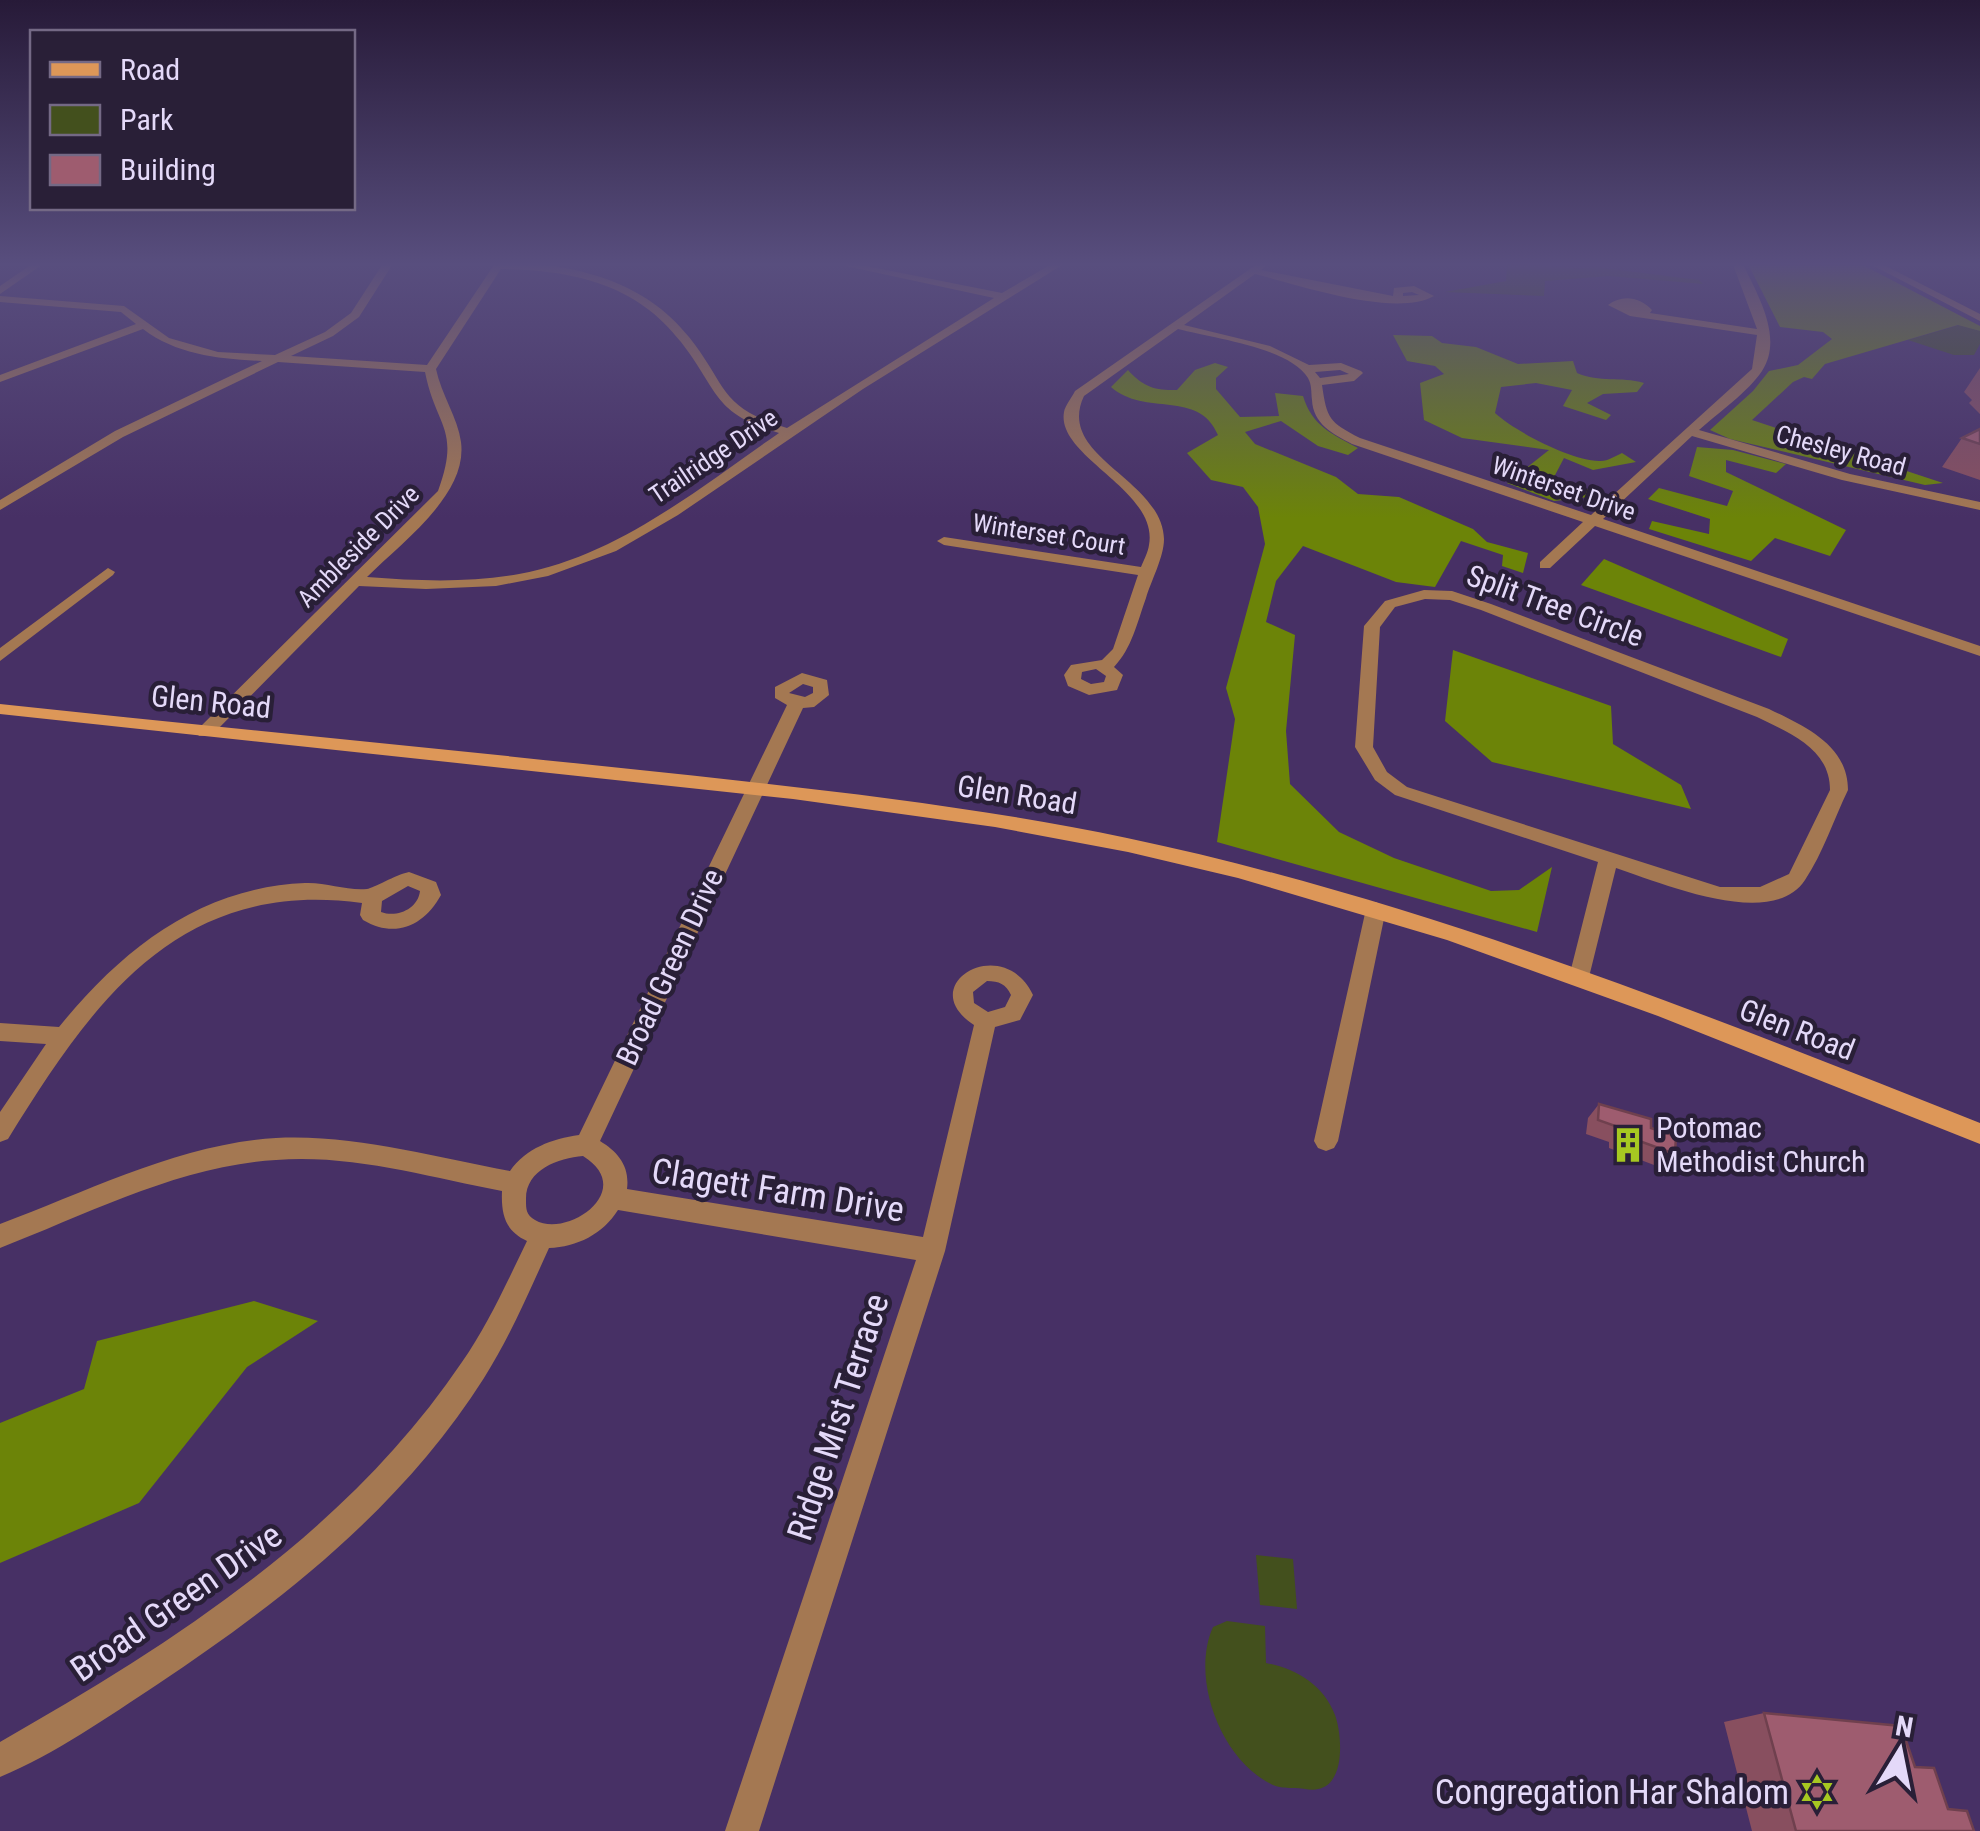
<svg xmlns="http://www.w3.org/2000/svg" width="1980" height="1831" font-family="'Roboto Condensed',sans-serif">
<style>
.green{fill:#43501d}
.forest{fill:#6c8408}
.lines{fill:none;stroke-linecap:round;stroke-linejoin:round}
.minor{fill:#a47852;fill-rule:evenodd}
.tertiary{fill:#a47852;fill-rule:evenodd}
.secondary{fill:#dd9758;fill-rule:evenodd}
.wall{fill:#884f5f}
.building{fill:#9e5c6f;stroke:#6f404e;stroke-width:2.5}
.labels{text-anchor:middle;stroke-width:9;stroke-linejoin:round;paint-order:stroke}
.far-street-label{font-size:25px;fill:#e4d9f9;stroke:#291f37}
.street-label{font-size:30px;fill:#e4d9f9;stroke:#291f37}
.poi-label{font-size:30px;fill:#e4d9f9;stroke:#291f37;text-anchor:start}
.near-street-label{font-size:35px;fill:#e4d9f9;stroke:#291f37}
.near-poi-label{font-size:35px;fill:#e4d9f9;stroke:#291f37;text-anchor:end}
</style>
<rect width="100%" height="100%" fill="#473065"/>
<path class="green" d="M1501,262C1526,262 1576,272 1595,267L1699,280L1703,284L1609,276L1545,281L1544,296L1445,292L1506,281L1507,264Z
M1959,325L1980,331V344L1974,355H1954L1908,340Z
M1256,1555L1293,1559L1297,1609L1260,1605Z
M1227,1621L1265,1626L1266,1663C1296,1669 1323,1684 1335,1715C1342,1734 1346,1784 1318,1789C1312,1791 1302,1788 1295,1788C1288,1788 1280,1788 1273,1785C1221,1761 1190,1678 1213,1627Z"/>
<path class="forest" d="M1747,262H1857L1980,326V331L1958,325L1825,364L1812,379L1804,377L1793,382L1752,420L1943,483L1925,485L1730,439L1710,430L1753,391L1769,371L1798,365L1832,339L1823,332L1780,327Z
M1393,335L1432,336L1442,343L1476,347L1518,364L1573,361L1577,373C1600,383 1620,376 1644,383L1637,392L1603,394L1587,403L1611,415L1606,420L1563,406L1572,390L1536,383L1501,387L1495,413C1516,432 1570,460 1599,461C1607,462 1615,456 1622,453L1636,462L1593,470L1564,458L1553,479L1607,495L1554,501L1507,483L1549,450L1462,438L1424,420L1420,383L1444,374L1435,366L1407,361Z
M1215,363L1228,367L1216,378V389L1240,417L1279,416L1275,393L1303,396C1312,426 1332,434 1358,448L1348,455L1318,446L1281,421L1245,432L1255,444L1336,477L1358,494L1399,497L1473,529L1487,542L1528,553L1523,573L1502,566L1503,555L1461,541L1435,587L1396,582L1303,546L1276,581L1266,622L1295,635L1286,731L1290,784L1339,832L1394,858L1491,891L1519,890L1552,867L1537,932L1217,842L1235,719L1226,688L1265,544L1258,507L1243,487L1211,480L1187,453L1218,435C1199,389 1145,417 1111,387L1128,370C1142,386 1155,391 1177,390L1195,370Z
M1697,447L1733,450L1786,464L1776,473L1726,460V472L1846,530L1830,556L1775,538L1751,561L1649,529L1652,521L1709,534L1710,519L1648,499L1659,488L1727,506L1733,491L1689,476Z
M1604,559L1788,639L1781,657L1581,585Z
M1453,650L1611,706L1613,744L1681,785L1691,809L1492,762L1445,721Z
M254,1301L318,1321L247,1367L139,1503L0,1563V1423L84,1389L97,1341Z"/>
<g class="lines">
<path class="minor" d="M35,262H46L0,294V286Z
M384,262H394L359,317L333,336L291,356L427,365L496,262C565,262 642,277 689,337C728,386 718,407 787,428L994,298L827,262H846L1002,293L1055,262H1067L863,389L678,515L616,551L548,576L496,586L426,589L359,586L211,736H199L196,732L199,728L438,491C461,428 436,428 425,372L278,362L123,437L0,510V500L115,431L262,361C220,359 177,355 143,329L0,382V375L136,324L121,312L0,302V296L124,306L169,338L218,352L275,355L325,332L351,313ZM501,269C571,270 636,283 681,342C719,391 712,413 779,433C699,488 618,556 519,574C469,583 418,581 367,577C401,543 468,495 461,442C458,418 441,394 436,369Z
M1260,262H1271L1261,270L1393,296L1394,288L1414,286L1434,296C1395,318 1298,285 1255,274L1184,325L1270,346L1309,365L1341,363L1361,371L1363,373L1354,381L1322,385C1327,419 1329,422 1360,438L1591,515L1752,369L1757,335L1630,316L1608,305C1622,294 1640,297 1652,310L1650,313L1757,329L1732,262H1742C1757,294 1784,337 1762,371C1749,391 1717,414 1699,430L1850,474L1980,502V510L1842,480L1692,436L1603,519L1980,646V656L1595,526L1550,568H1540V562L1583,522L1352,444C1333,434 1313,424 1312,400C1311,392 1312,385 1308,378C1289,347 1211,338 1178,329L1084,396C1055,457 1162,478 1164,539C1164,557 1151,581 1146,598C1137,623 1132,648 1114,667L1123,675L1117,690L1089,695L1068,686L1064,675L1071,665L1102,660L1113,649L1138,575L944,545L937,541L944,537L1141,567C1144,560 1148,552 1149,545C1159,490 1056,457 1064,412C1065,406 1072,397 1075,391ZM1412,292L1419,295L1403,296V293ZM1340,370L1349,374L1320,378L1315,372ZM1096,669L1106,676L1104,682L1091,684L1081,679L1082,672Z
M108,568L115,572L113,575L0,661V648Z
M1424,590L1452,591L1491,604L1769,709C1804,726 1848,745 1848,790C1834,819 1823,853 1805,880C1772,931 1659,882 1616,868L1589,977L1586,983H1572L1569,977L1598,862L1395,795L1375,780L1355,747L1364,626L1385,601ZM1425,599L1450,600L1481,610L1757,717C1789,733 1830,748 1830,790L1789,874L1760,887H1720L1407,787L1387,772L1373,747L1380,627L1395,607Z
M802,673L827,680L829,695L814,707L803,708L600,1141C618,1152 630,1166 627,1189L923,1237L974,1025C912,985 1003,931 1033,995L1020,1020L995,1027L945,1251L759,1831H725L916,1260L618,1210C603,1234 577,1247 549,1248C529,1292 510,1337 484,1378C403,1506 283,1601 158,1684C108,1717 55,1754 0,1777V1742C175,1642 347,1532 462,1362C488,1325 507,1282 527,1241C505,1231 501,1214 502,1191C428,1177 352,1154 276,1160C179,1166 88,1214 0,1248V1224C89,1191 180,1144 276,1138C355,1134 433,1157 510,1171C526,1148 552,1139 579,1135L787,705L775,698V687ZM803,684L813,687V693L805,697L789,693ZM987,981C999,981 1006,984 1011,995L1005,1007L988,1012L974,1003L973,992ZM583,1156C638,1190 567,1239 535,1220C526,1215 526,1209 526,1200C525,1170 558,1158 583,1156Z
M409,872L436,882L441,895C424,926 395,939 363,920L360,915L362,903C179,878 93,1001 8,1139L0,1142V1112L46,1044L0,1041V1023L59,1027C122,949 201,887 305,883C326,882 347,891 367,889C374,888 395,875 409,872ZM408,886L420,891C418,909 397,918 381,912L382,901Z
M1376,902L1386,909L1338,1141L1334,1148L1326,1151L1318,1148L1314,1141L1366,909Z"/>
<path class="tertiary" d="M1866,262H1878L1980,314V321Z"/>
<path class="secondary" d="M0,704C207,726 414,746 621,768C790,786 960,803 1127,838C1422,900 1702,1013 1980,1123V1144L1658,1016L1447,940L1238,878L1128,852L995,827L793,799L0,714Z"/>
</g>
<path class="wall" d="M1980,368V414L1969,403L1972,400L1964,392Z
M1980,429V480L1942,467L1962,438Z
M1599,1104L1651,1128L1675,1154L1662,1168L1609,1148V1142L1586,1134L1588,1118Z
M1764,1713L1915,1767L1948,1809L1974,1831H1752L1724,1722Z"/>
<path class="building" d="M1980,429V444L1962,438Z
M1599,1104L1651,1119V1128L1676,1136L1675,1154L1620,1134L1621,1128L1598,1120Z
M1764,1713L1901,1726L1915,1767L1934,1768L1948,1809L1967,1811L1974,1831H1796Z"/>
<linearGradient id="sky" x2="0" y2="1"><stop stop-color="#271a38"/><stop offset="0.51" stop-color="#584e7e"/><stop offset="1" stop-color="#584e7e" stop-opacity="0"/></linearGradient>
<rect width="1980" height="518" fill="url(#sky)"/>
<defs>
<symbol id="building-bare" viewBox="-9 -9 18 18"><path d="M-4-6H4V6H1V3H-1V6H-4ZM-2.5-4.3h1.7v1.8h-1.7ZM.8-4.3h1.7v1.8H.8ZM-2.5-1h1.7V.8h-1.7ZM.8-1h1.7V.8H.8Z" fill="#a6c821" stroke="#291f37" stroke-width="2.5" paint-order="stroke"/></symbol>
<symbol id="synagogue-bare" viewBox="-9 -9 18 18"><path d="M0-6.5L5.6 3.2H-5.6ZM0 6.5L5.6-3.2H-5.6Z" fill="#a6c821" stroke="#291f37" stroke-width="2.5" paint-order="stroke"/></symbol>
</defs>
<g fill-rule="evenodd">
<use href="#building-bare" x="1603" y="1120" width="50" height="50"/>
<use href="#synagogue-bare" x="1792" y="1767" width="50" height="50"/>
</g>
<g class="labels">
<g class="far-street-label">
<text transform="translate(1841 450) rotate(15)" y="9">Chesley Road</text>
<text transform="translate(713 456) rotate(-34)" y="9">Trailridge Drive</text>
<text transform="translate(1564 488) rotate(19)" y="9">Winterset Drive</text>
<text transform="translate(1049 534) rotate(9)" y="9">Winterset Court</text>
<text transform="translate(358 546) rotate(-45)" y="9">Ambleside Drive</text>
</g>
<g class="street-label">
<text transform="translate(1555 606) rotate(20)" y="10">Split Tree Circle</text>
<text transform="translate(211 702) rotate(6)" y="10">Glen Road</text>
<text transform="translate(1017 795) rotate(9)" y="10">Glen Road</text>
<text transform="translate(670 967) rotate(-65)" y="10">Broad Green Drive</text>
<text transform="translate(1797 1030) rotate(21)" y="10">Glen Road</text>
</g>
<g class="poi-label">
<text x="1656" y="1138">Potomac<tspan x="1656" dy="34">Methodist Church</tspan></text>
</g>
<g class="near-street-label">
<text transform="translate(778 1190) rotate(9)" y="12">Clagett Farm Drive</text>
<text transform="translate(838 1417) rotate(-72)" y="12">Ridge Mist Terrace</text>
<text transform="translate(176 1602) rotate(-35)" y="12">Broad Green Drive</text>
</g>
<g class="near-poi-label">
<text x="1789" y="1804">Congregation Har Shalom</text>
</g>
</g>
<rect x="30" y="30" width="325" height="180" fill="#291f37" stroke="#746985" stroke-width="2.5"/>
<rect x="50" y="62" width="50" height="15" fill="#dd9758" stroke="#746985" stroke-width="2.5"/>
<text x="120" y="80" font-size="30" fill="#e4d9f9">Road</text>
<rect x="50" y="105" width="50" height="30" fill="#43501d" stroke="#746985" stroke-width="2.5"/>
<text x="120" y="130" font-size="30" fill="#e4d9f9">Park</text>
<rect x="50" y="155" width="50" height="30" fill="#9e5c6f" stroke="#746985" stroke-width="2.5"/>
<text x="120" y="180" font-size="30" fill="#e4d9f9">Building</text>
<g transform="translate(1900 1751) rotate(10)" stroke="#291f37" stroke-width="8" paint-order="stroke">
<path d="M0-8L18 38L0 25L-18 38Z" fill="#e4d9f9"/>
<text y="-15" font-size="28" font-weight="bold" text-anchor="middle" fill="#e4d9f9">N</text>
</g>
</svg>
